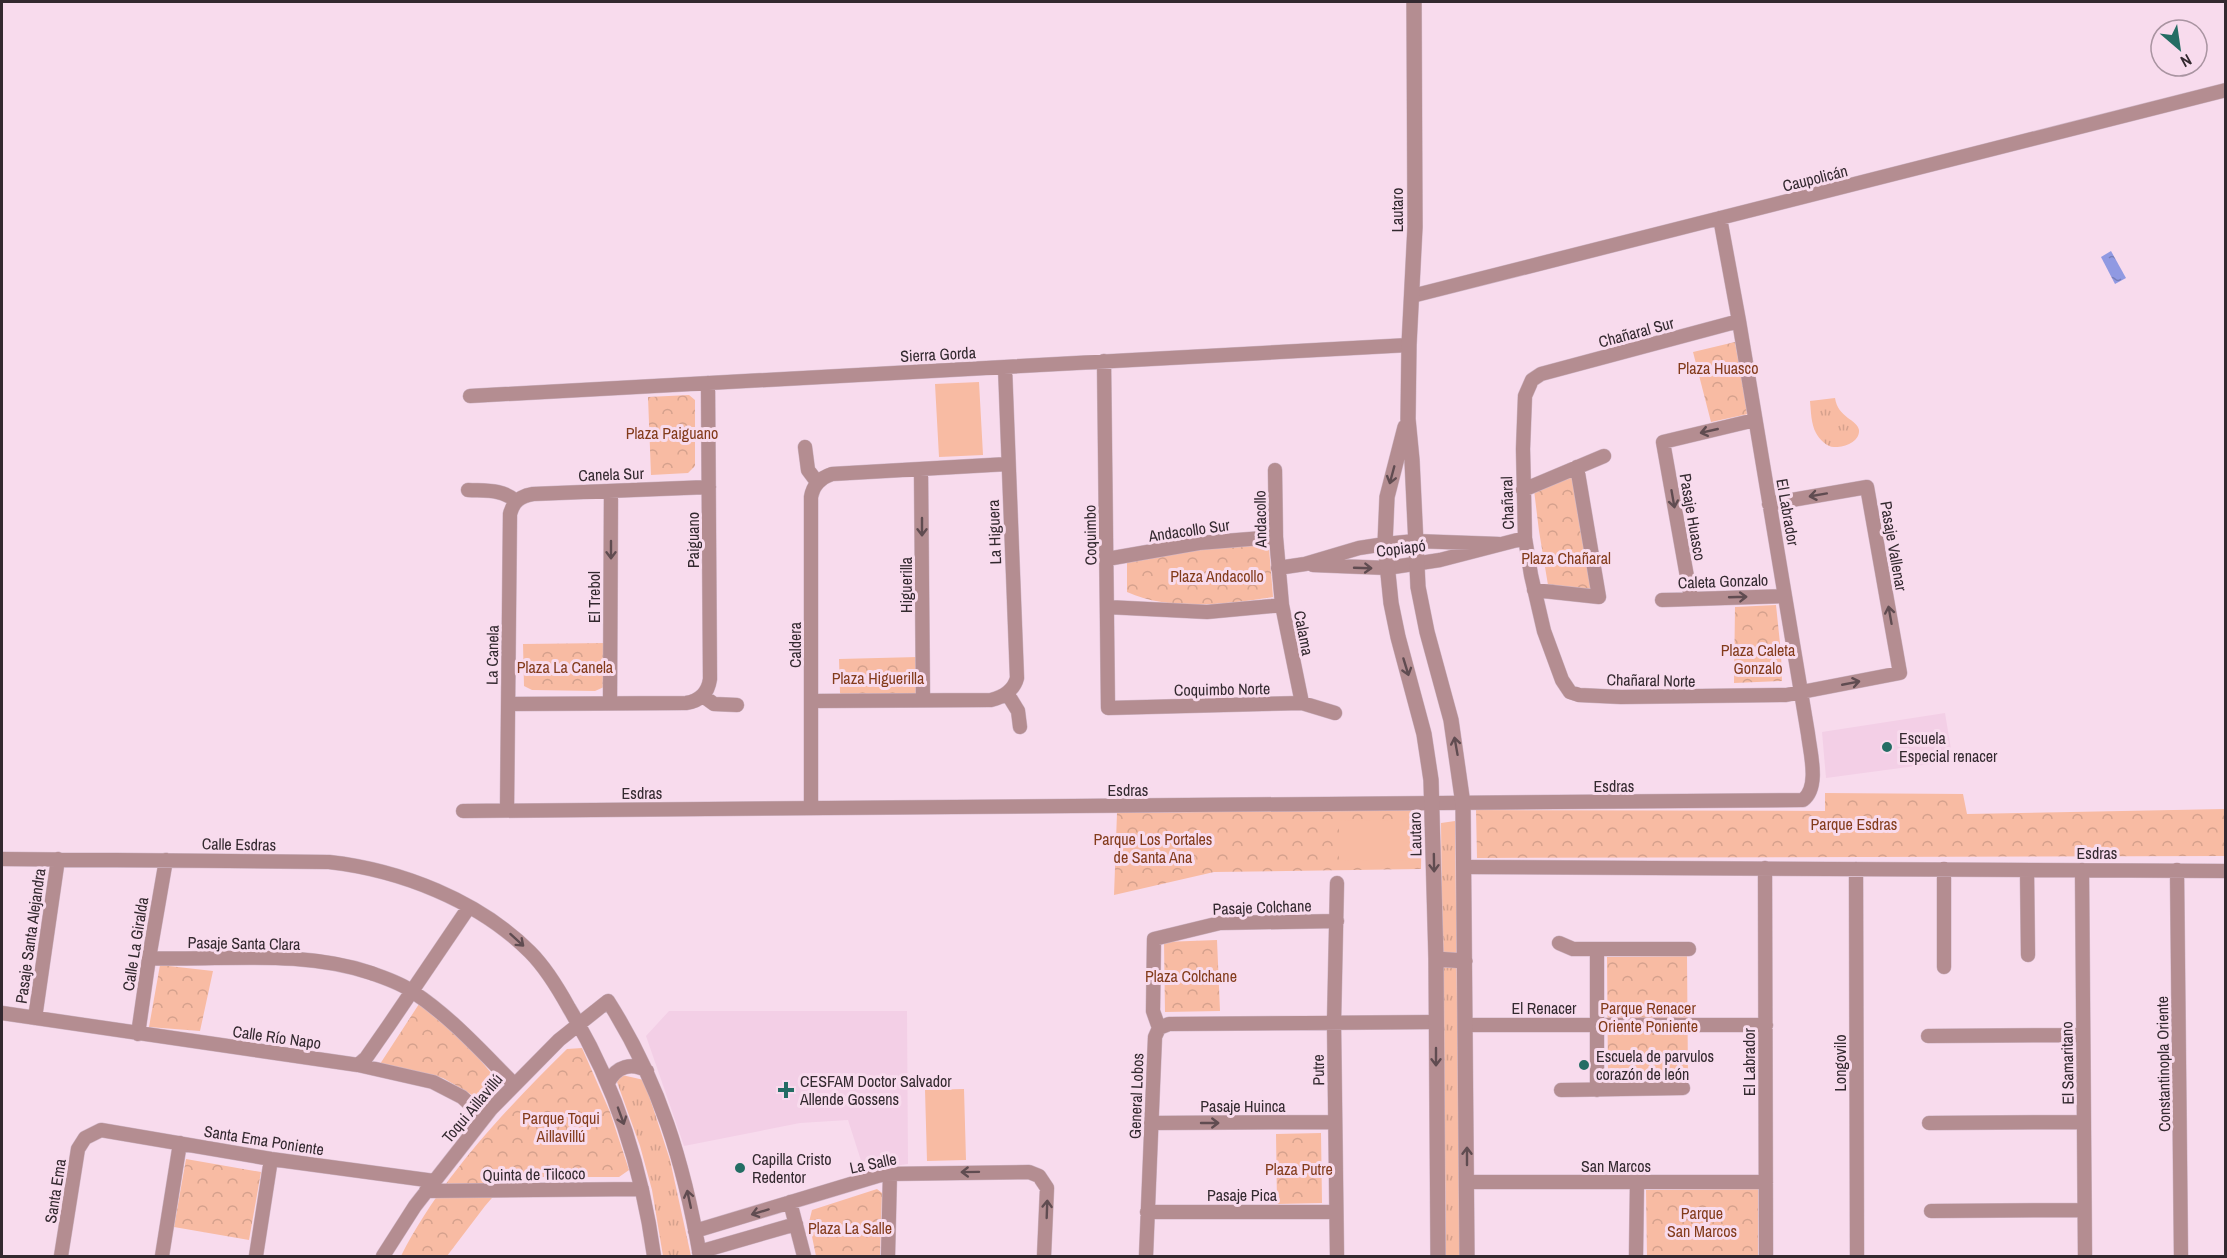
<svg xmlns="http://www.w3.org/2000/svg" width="2227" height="1258" font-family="'Archivo Narrow',sans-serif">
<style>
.built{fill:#f3cfe6}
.grass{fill:url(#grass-tufts)}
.forest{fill:url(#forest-crowns)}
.pitch{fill:#f8bba3}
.water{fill:url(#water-ripples)}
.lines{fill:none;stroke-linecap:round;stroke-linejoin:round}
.minor-casing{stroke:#d1b7c7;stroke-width:15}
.tertiary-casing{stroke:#d1b7c7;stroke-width:16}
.minor{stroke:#b48d91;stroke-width:14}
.tertiary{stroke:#b48d91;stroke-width:15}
.oneway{stroke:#604c51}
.poi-dot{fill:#246d64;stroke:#f8dbed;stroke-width:2}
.labels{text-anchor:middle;stroke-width:6;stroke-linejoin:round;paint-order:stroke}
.street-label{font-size:16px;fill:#33292f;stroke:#f8dbed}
.park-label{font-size:16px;fill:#833b1b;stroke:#f8dbed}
.poi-label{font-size:16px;fill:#33292f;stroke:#f8dbed;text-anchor:start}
</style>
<defs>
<pattern id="grass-tufts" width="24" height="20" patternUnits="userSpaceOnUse" patternTransform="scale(1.5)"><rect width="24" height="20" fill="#f8bba3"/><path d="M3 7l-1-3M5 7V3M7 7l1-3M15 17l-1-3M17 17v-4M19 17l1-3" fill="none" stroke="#d5a18d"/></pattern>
<pattern id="forest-crowns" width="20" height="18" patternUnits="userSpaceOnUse" patternTransform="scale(1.5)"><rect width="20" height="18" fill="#f8bba3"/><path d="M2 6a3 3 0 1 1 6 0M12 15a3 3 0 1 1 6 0" fill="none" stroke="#d5a18d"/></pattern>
<pattern id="water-ripples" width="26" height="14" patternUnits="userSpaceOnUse" patternTransform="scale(1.5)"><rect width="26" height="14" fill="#9099e2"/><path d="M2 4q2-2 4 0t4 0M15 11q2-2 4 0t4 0" fill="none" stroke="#767db8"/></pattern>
</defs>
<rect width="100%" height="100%" fill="#f8dbed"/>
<path class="built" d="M1945,713L1953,761L1826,778L1822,732Z
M669,1011H907L908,1164L864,1170L848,1120L800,1123L684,1146L646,1036Z"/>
<path class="grass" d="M1835,398C1838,418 1857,419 1859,430C1860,442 1843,448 1834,447C1827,447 1819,439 1816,433C1811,424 1811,411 1810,401Z
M1455,821L1460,1256H1446L1441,823Z
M622,1075L644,1080L670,1160L691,1256H663L652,1190L640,1146L617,1082Z"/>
<path class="forest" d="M1735,342L1748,414L1711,422L1693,352Z
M689,395L695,400V466L688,473L651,475L648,397Z
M1573,476L1594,590L1548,585L1539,531L1534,490Z
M1237,544L1269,548L1273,597C1226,604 1172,612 1127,592V561Z
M1776,605L1781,653L1782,681L1734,683L1735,607Z
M607,643L604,687L595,691L532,690L524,686L523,644Z
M918,657L917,693L915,696L841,695L840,693L839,659Z
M1825,793L1963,794L1967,814L2225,809V856L1477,858L1476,810L1825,811Z
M1422,809L1421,869L1214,872L1114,895L1117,813Z
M1217,940L1220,1011L1165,1012L1164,942Z
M1687,956L1688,1078L1608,1079L1607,957Z
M160,965L213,971L200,1031L149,1027Z
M419,1004L468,1045L496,1079L479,1099L443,1078L380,1064Z
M582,1048L610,1112L629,1170L619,1177H510L485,1206L447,1256H401C441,1178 504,1111 567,1049Z
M1321,1133L1322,1203L1277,1204L1276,1134Z
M186,1159L261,1172L249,1240L174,1227Z
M877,1189L882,1193L880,1256H816L809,1222L812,1210Z
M1758,1189V1256H1647L1646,1190Z"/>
<path class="pitch" d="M979,382L983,455L939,457L935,384Z
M1412,820V860L1339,861V821Z
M964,1089L966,1160L927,1161L925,1090Z"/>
<path class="water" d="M2111,251L2126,278L2115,284L2101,257Z"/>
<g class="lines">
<defs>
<path id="minor" d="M1412,296L2226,90
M1739,321L1541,374L1532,380L1525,396L1523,449L1525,538L1531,575L1544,631L1562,680L1570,692L1579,695L1621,697L1786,695L1900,673L1867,487L1769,504
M1104,361L1108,708L1302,703L1335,713
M470,396L1409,345
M805,447L808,470L817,482
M921,469L923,700
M1275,470L1276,537L1282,605L1302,703
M468,490C487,491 502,489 516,501
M1523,490L1604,456
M1107,559L1199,543L1276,537
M1313,565L1387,568L1440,560L1525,538
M1278,568L1305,564L1359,548L1385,544L1415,541L1499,544
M1534,590L1599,597L1577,467
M1691,599L1663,442L1755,420
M1662,600L1785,596
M1107,607L1207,612L1282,605
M1007,693L1018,711L1020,727
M703,696L714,704L737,705
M812,701L991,700C1003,697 1014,690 1017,678L1005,367
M610,703L611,491
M508,704L686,703C700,701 708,693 710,679L708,383
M811,808V497C813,485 820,478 832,474L1008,464
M507,810L510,514C513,502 520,496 533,494L709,487
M463,811L1803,800C1820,787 1810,752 1808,734L1739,321L1720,218
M2,859L329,862C400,870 478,900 530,952C546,968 558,988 569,1008C615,1084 642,1168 654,1256
M1464,867L2226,871
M1765,868L1766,1256
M1856,869L1857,1256
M1944,869V967
M2027,870L2028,955
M2082,870L2085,1256
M2177,870L2181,1256
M1559,943L1573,949H1689
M1597,949V1090
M149,958C223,961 299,949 371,973C385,978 401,983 413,992C451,1017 482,1052 514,1084
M2,1013L358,1065L433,1082L462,1097L484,1117
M35,1018L58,859
M1465,1025H1766
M1159,1028L1169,1024L1436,1022
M1159,1028L1153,1011L1154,939L1220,923L1337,921
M138,1034L149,958L166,860
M1928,1036L2083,1035
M358,1065L366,1058L389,1025L469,907
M608,1083C616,1066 632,1062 647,1071
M1561,1090L1683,1088
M1151,1123L1335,1122
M1929,1123L2084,1122
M1467,1182H1766
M426,1191L642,1189
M790,1202L804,1256
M1931,1211L2084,1210
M1147,1212H1336
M695,1231L884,1174L1029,1172L1039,1176L1047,1188L1044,1256
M699,1252L796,1224
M61,1256L78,1149L85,1138L101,1130L271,1159L434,1181
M162,1256L180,1143
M256,1256L271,1159
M383,1256L415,1206L491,1109L559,1040L608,1001C659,1081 684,1163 700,1256
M888,1256L890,1173
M1146,1256L1155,1037L1159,1028
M1337,1256L1334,1023L1337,883
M1636,1256L1637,1182"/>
<path id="tertiary" d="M1414,2L1415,227L1409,345L1408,419L1412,460L1418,587L1427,632L1451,720L1463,804L1467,1256
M1405,427L1387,497L1385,544L1391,603L1398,637L1424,734L1431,780L1436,959L1438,1256
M1436,959L1465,961"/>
</defs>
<use href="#minor" class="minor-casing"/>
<use href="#tertiary" class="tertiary-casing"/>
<use href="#minor" class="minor"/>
<use href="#tertiary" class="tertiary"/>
</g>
<defs><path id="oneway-shaft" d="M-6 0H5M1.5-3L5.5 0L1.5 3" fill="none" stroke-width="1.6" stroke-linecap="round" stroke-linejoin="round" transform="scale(1.5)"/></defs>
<g class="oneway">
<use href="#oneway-shaft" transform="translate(1709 431) rotate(167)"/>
<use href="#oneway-shaft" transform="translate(1392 475) rotate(105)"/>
<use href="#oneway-shaft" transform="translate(1818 495) rotate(170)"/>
<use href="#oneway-shaft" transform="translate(1673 499) rotate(80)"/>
<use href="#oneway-shaft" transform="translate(922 527) rotate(90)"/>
<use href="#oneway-shaft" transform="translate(611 550) rotate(90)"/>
<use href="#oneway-shaft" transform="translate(1363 568) rotate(2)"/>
<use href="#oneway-shaft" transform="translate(1738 597) rotate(-2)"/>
<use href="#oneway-shaft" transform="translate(1890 615) rotate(-100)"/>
<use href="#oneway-shaft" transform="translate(1406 667) rotate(73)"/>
<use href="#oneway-shaft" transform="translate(1851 683) rotate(-11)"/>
<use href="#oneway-shaft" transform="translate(1456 746) rotate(-100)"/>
<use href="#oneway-shaft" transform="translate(1434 863) rotate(89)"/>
<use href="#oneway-shaft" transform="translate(517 940) rotate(42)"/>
<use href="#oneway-shaft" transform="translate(1436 1057) rotate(90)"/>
<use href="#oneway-shaft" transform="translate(621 1116) rotate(70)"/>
<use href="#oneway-shaft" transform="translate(1210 1123)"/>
<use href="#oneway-shaft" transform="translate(1467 1156) rotate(-90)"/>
<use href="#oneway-shaft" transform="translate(970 1172) rotate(179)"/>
<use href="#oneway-shaft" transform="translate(689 1199) rotate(-102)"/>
<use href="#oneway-shaft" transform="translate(1047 1209) rotate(-88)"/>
<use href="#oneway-shaft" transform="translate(760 1212) rotate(163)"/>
</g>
<g class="poi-dot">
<circle cx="1887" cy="747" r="6"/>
<circle cx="1584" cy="1065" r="6"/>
<path d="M783 1081h6v6h6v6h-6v6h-6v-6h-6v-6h6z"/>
<circle cx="740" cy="1168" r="6"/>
</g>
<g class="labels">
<g class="street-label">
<text transform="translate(1815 178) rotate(-14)" y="6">Caupolicán</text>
<text transform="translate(1397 210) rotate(-90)" y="6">Lautaro</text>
<text transform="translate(1636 332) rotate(-15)" y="6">Chañaral Sur</text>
<text transform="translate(938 354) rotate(-3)" y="6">Sierra Gorda</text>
<text transform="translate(611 474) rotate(-2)" y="6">Canela Sur</text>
<text transform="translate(1507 503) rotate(-92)" y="6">Chañaral</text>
<text transform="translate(1788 512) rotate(80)" y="6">El Labrador</text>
<text transform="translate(1693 517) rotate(80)" y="6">Pasaje Huasco</text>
<text transform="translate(1260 519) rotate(-91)" y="6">Andacollo</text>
<text transform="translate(1189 530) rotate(-8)" y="6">Andacollo Sur</text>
<text transform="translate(994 532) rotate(-92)" y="6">La Higuera</text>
<text transform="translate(1090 535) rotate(-91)" y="6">Coquimbo</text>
<text transform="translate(693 540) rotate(-90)" y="6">Paiguano</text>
<text transform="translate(1894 546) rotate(80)" y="6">Pasaje Vallenar</text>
<text transform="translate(1401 548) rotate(-7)" y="6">Copiapó</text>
<text transform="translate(1723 581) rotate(-2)" y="6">Caleta Gonzalo</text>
<text transform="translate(906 585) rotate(-90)" y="6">Higuerilla</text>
<text transform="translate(594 597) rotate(-90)" y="6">El Trebol</text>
<text transform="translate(1304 633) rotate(79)" y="6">Calama</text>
<text transform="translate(795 645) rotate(-90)" y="6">Caldera</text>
<text transform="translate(492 655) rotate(-89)" y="6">La Canela</text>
<text transform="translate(1651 680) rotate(1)" y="6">Chañaral Norte</text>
<text transform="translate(1222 689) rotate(-1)" y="6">Coquimbo Norte</text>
<text x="1614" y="792">Esdras</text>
<text x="1128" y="796">Esdras</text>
<text x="642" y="799">Esdras</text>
<text transform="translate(1415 834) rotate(-91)" y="6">Lautaro</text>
<text transform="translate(239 844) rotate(1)" y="6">Calle Esdras</text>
<text x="2097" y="859">Esdras</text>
<text transform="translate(1262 907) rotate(-2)" y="6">Pasaje Colchane</text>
<text transform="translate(30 936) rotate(-82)" y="6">Pasaje Santa Alejandra</text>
<text transform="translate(244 943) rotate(1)" y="6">Pasaje Santa Clara</text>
<text transform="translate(135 944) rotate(-81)" y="6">Calle La Giralda</text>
<text x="1544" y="1014">El Renacer</text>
<text transform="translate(277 1037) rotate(8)" y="6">Calle Río Napo</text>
<text transform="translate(1749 1062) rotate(-90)" y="6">El Labrador</text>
<text transform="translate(1840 1063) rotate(-90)" y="6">Longovilo</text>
<text transform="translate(2067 1063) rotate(-91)" y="6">El Samaritano</text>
<text transform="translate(2163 1064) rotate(-91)" y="6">Constantinopla Oriente</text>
<text transform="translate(1318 1070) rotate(-91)" y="6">Putre</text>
<text transform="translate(1136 1096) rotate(-88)" y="6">General Lobos</text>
<text x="1243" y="1112">Pasaje Huinca</text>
<text transform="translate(472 1108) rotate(-50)" y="6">Toqui Aillavillú</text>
<text transform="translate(264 1140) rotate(9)" y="6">Santa Ema Poniente</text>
<text transform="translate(873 1163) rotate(-12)" y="6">La Salle</text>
<text x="1616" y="1172">San Marcos</text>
<text transform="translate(534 1174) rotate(-1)" y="6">Quinta de Tilcoco</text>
<text transform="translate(55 1191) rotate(-81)" y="6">Santa Ema</text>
<text x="1242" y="1201">Pasaje Pica</text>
</g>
<g class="park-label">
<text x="1718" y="374">Plaza Huasco</text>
<text x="672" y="439">Plaza Paiguano</text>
<text x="1566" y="564">Plaza Chañaral</text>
<text x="1217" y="582">Plaza Andacollo</text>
<text x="1758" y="656">Plaza Caleta<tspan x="1758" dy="18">Gonzalo</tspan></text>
<text x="565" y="673">Plaza La Canela</text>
<text x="878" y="684">Plaza Higuerilla</text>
<text x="1854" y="830">Parque Esdras</text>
<text x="1153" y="845">Parque Los Portales<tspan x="1153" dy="18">de Santa Ana</tspan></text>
<text x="1191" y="982">Plaza Colchane</text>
<text x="1648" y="1014">Parque Renacer<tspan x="1648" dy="18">Oriente Poniente</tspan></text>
<text x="561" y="1124">Parque Toqui<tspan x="561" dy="18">Aillavillú</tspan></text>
<text x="1299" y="1175">Plaza Putre</text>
<text x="1702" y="1219">Parque<tspan x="1702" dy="18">San Marcos</tspan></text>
<text x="850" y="1234">Plaza La Salle</text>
</g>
<g class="poi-label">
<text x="1899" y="744">Escuela<tspan x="1899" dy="18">Especial renacer</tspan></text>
<text x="1596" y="1062">Escuela de parvulos<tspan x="1596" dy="18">corazón de león</tspan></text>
<text x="800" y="1087">CESFAM Doctor Salvador<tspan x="800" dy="18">Allende Gossens</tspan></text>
<text x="752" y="1165">Capilla Cristo<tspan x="752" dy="18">Redentor</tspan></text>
</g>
</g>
<rect width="2227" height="1258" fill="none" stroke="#33292f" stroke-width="6"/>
<g transform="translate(2179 48) rotate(151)"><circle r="28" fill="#f8dbed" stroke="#a994a1" stroke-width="1.5"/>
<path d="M0-4.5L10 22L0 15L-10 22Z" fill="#246d64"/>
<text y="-9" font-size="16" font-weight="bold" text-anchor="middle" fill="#33292f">N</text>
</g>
</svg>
